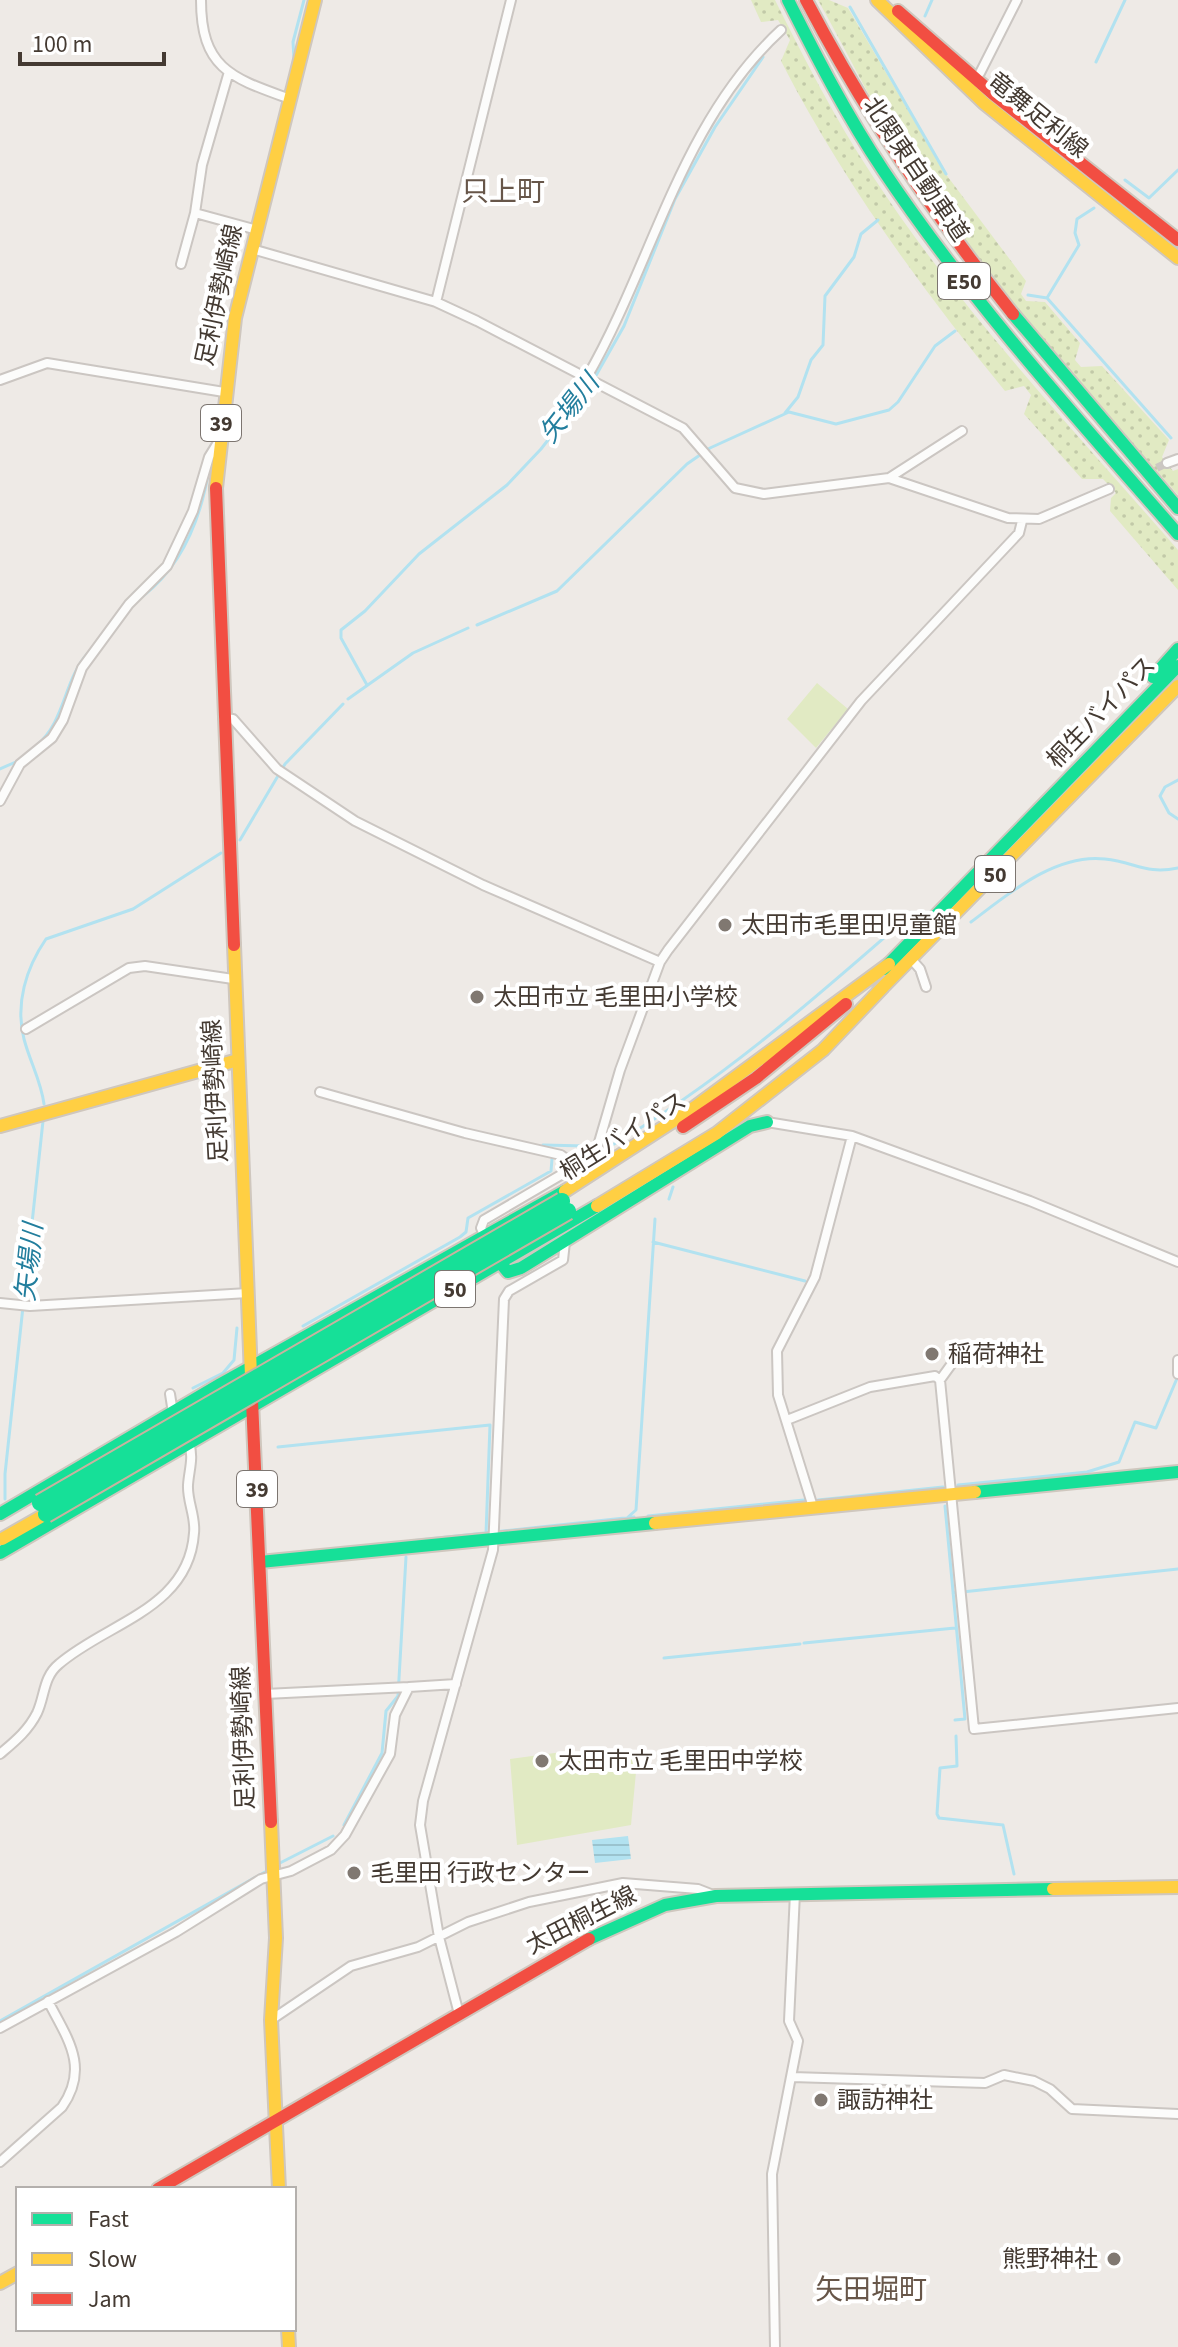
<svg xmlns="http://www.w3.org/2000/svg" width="1178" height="2347" font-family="'Source Sans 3','Noto Sans JP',sans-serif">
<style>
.grass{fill:url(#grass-dots)}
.park{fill:#e1eac3}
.water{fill:url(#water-rules)}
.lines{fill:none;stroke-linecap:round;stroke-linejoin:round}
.stream{stroke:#b2e2f0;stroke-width:3}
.street-tunnel{stroke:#ccc7c2;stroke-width:8;stroke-dasharray:8 4;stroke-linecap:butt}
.street-casing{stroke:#cbc6c2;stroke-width:12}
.fast-casing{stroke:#cfc7be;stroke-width:16}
.slow-casing{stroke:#cfc7be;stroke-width:16}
.jam-casing{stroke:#cfc7be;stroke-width:16}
.street{stroke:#fcfcfb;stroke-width:8}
.fast{stroke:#16e098;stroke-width:12}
.slow{stroke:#ffcf43;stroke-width:12}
.jam{stroke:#f24e42;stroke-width:12}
.fast-bridge-casing{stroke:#c8b29f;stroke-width:20;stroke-linecap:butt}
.fast-bridge{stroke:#16e098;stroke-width:16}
.poi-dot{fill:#807871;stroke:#fff;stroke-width:3}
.labels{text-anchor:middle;stroke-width:8;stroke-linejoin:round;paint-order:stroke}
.shield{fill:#fff;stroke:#7c7570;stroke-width:2}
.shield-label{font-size:22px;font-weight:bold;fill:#443a32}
.street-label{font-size:24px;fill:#443a32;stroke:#fff}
.poi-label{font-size:24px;fill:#443a32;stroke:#fff;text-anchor:start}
.water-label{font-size:26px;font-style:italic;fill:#227e9d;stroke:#fff}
.quarter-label{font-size:28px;fill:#675649;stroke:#fff}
</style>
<defs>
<pattern id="grass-dots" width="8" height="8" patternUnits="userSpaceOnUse" patternTransform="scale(2)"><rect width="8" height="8" fill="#e1eac3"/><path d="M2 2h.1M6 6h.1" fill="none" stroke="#c2c9a8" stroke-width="1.8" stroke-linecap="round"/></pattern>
<pattern id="water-rules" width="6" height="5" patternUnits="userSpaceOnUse" patternTransform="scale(2)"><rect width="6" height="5" fill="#b2e2f0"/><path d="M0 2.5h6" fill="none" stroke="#9ac3ce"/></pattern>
</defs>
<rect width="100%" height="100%" fill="#eeeae6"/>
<path class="grass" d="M751,0H775C805,60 835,119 872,175C960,310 1073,429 1178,550V590L1110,511L1111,498L1116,493L1103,479H1082L1024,414L1031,395L1024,386L1005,391C921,288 842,180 781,61L790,40L778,20L761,22Z
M818,0H829L848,8L945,173L1026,281L1021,294L1026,301L1045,302L1080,343L1075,360L1081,367L1102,366L1169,440L1162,457L1173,471L1178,469V495C1085,388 988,283 910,164C875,111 849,55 818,0Z"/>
<path class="park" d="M817,683L848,709L816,748L787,719Z
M638,1751L631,1825L517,1845L510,1759L562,1752L566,1762Z"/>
<path class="water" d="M628,1836L631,1859L595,1863L592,1840Z"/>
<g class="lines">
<path class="stream" d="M850,7L946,174
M925,16L932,0
M294,59L293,42L304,0
M1096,62L1125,0
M1125,180L1149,198L1178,170
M1028,295L1047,298L1171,438
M1047,298L1079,245L1075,233L1077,219L1094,208
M785,413L798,397L811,360L823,345L825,296L854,257L861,234L878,220
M143,596C183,565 201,518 209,469
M112,621L135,592
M477,625L557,591L687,464L710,448L789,412L836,424L889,410L898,402L935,346L955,331
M367,685L341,638V630L365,611L419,554L507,485L541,449L590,386L624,326L675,199L715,127L763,57
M348,699L413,653L468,628
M36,746C66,721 63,681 88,653
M0,769L18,761
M1178,780L1165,787L1160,796L1169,813L1178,819
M240,840L285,764L343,704
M971,922C1007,895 1055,853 1105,859C1135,862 1146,875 1178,868
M44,1104C41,1081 30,1062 24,1039C15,1004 26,968 46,939L133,909L221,853
M543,1145L586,1146
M609,1147C719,1083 813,1000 909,916
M669,1199L673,1187
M653,1242L805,1281
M303,1326L460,1237L466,1232L468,1218L551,1171L552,1159
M193,1388L223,1373L234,1360L237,1328
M278,1447L490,1425L486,1534
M958,1485L1087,1472L1119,1462L1135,1422L1156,1428L1178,1376
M5,1499V1474L43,1121
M818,1500L943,1487
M945,1506L965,1719L955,1720
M648,1516L804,1500
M627,1518L636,1510L655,1219
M410,1541L634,1517
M953,1593L1178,1569
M804,1643L955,1628
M664,1658L800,1644
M956,1736L957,1766L940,1768L937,1814L939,1818L1003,1825L1014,1874
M344,1825L382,1753L386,1711L398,1696L406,1557
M278,1864L333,1836
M0,2021L265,1872"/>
<path class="street-tunnel" d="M1146,473L1167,463"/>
<defs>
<path id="street" d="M201,0C201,69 232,78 290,99
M980,73L1017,0
M195,213L257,230
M252,249L436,302L477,321L683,428L735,488L764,494L889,478L1008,518L1039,519L1109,489
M181,264L195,213L202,165L228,75
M436,302L511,0
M587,377C653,263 680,123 781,30
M0,380L47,363L224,392
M1167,463L1178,459
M889,478L962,431
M223,718L233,719L277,769L355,821L483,885L660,962
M0,801L20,764L52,738L63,720L82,668L129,604L167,566L193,511L209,457L217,444
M912,960L920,969L926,987
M26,1029L129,968L145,966L233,979
M320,1092L465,1133L561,1155L576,1166
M767,1122L852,1136L1030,1201L1178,1262
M484,1235L481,1228L484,1220L583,1162L597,1149L620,1070L660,962L668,950L861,701L1019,533L1022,521
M0,1303L30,1306L248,1293
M1178,1360V1374
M940,1380L974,1729L1178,1708
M170,1394L173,1413
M787,1420L870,1387L935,1376L940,1380L961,1351
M813,1507L778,1395L777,1351L815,1277L852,1136
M265,1694L409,1687
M0,1754C14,1742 28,1731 37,1713C45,1696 43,1677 59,1664C106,1623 189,1609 194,1533C196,1517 187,1501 188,1485C189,1470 194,1458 189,1443
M459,2014L439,1937L420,1825L423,1801L493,1550L504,1299L509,1291L563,1260L565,1242
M271,2020L351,1966L418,1947L468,1922L529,1902L623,1883L698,1889L716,1896
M0,2028L176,1932L261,1879L291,1871L331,1850L345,1835L390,1754L395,1715L409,1687L456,1684
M792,2077L985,2083L1004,2075L1034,2081L1050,2089L1072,2109L1178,2114
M0,2162L62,2107C90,2067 67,2038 48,2001
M775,2347L772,2174L798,2041L789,2021L795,1893"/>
<path id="fast" d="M788,0C817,58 847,116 883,170C970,300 1075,416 1178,534
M1013,314L1178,508
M1153,677L1178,649
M884,969L1178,666
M497,1259L508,1272L521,1268L750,1126L767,1122
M975,1492L1178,1472
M0,1514L219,1385L565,1191
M0,1553L597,1206
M260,1562L655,1523
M589,1939L665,1905L716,1896L1053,1889"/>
<path id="slow" d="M877,0L984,103L1178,258
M216,488L235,318L315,0
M234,945L251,1376
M877,993L1178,686
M0,1126L238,1060
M565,1191L695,1107L889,964
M597,1206L717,1133L823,1050L883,987
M655,1523L975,1492
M2,1539L46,1514
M271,1822L276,1938L271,2020L279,2189
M1053,1889L1178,1887
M0,2283L18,2273
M288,2329L289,2347"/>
<path id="jam" d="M806,0C865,113 934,215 1013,314
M898,11L992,93L1178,240
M216,488L234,945
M683,1127L756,1078L846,1004
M252,1401L271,1822
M158,2189L589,1939"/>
</defs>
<use href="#street" class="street-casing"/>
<use href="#fast" class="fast-casing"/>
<use href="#slow" class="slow-casing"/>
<use href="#jam" class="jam-casing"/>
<use href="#street" class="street"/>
<use href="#fast" class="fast"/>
<use href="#slow" class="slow"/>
<use href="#jam" class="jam"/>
<defs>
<path id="fast-bridge" d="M40,1503L562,1201
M46,1514L568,1211"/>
</defs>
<use href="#fast-bridge" class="fast-bridge-casing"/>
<use href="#fast-bridge" class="fast-bridge"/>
</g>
<g class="poi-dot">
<circle cx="725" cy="925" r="8"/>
<circle cx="477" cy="997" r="8"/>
<circle cx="932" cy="1354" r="8"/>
<circle cx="542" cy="1761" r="8"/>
<circle cx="354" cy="1873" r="8"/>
<circle cx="821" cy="2100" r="8"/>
<circle cx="1114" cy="2259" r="8"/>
</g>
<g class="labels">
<g class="shield">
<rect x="938" y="263" width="52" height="36" rx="6"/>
<rect x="201" y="405" width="40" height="36" rx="6"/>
<rect x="975" y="856" width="40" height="36" rx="6"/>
<rect x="435" y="1271" width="40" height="36" rx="6"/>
<rect x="237" y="1471" width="40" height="36" rx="6"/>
</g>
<g class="shield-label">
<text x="964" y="289">E50</text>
<text x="221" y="431">39</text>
<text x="995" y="882">50</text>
<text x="455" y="1297">50</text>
<text x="257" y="1497">39</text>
</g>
<g class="street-label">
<text transform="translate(1038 115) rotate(39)" y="8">竜舞足利線</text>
<text transform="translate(916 169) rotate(56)" y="8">北関東自動車道</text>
<text transform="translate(219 295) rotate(-78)" y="8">足利伊勢崎線</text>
<text transform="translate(1101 712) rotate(-46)" y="8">桐生バイパス</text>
<text transform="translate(215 1091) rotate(-93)" y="8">足利伊勢崎線</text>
<text transform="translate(623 1136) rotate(-32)" y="8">桐生バイパス</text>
<text transform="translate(243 1738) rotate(-92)" y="8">足利伊勢崎線</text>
<text transform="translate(581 1920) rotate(-27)" y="8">太田桐生線</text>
</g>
<g class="poi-label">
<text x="741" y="933">太田市毛里田児童館</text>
<text x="493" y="1005">太田市立 毛里田小学校</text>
<text x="948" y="1362">稲荷神社</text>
<text x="558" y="1769">太田市立 毛里田中学校</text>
<text x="370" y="1881">毛里田 行政センター</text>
<text x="837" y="2108">諏訪神社</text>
<text x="1098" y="2267" text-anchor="end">熊野神社</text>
</g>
<g class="water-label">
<text transform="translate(569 408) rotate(-52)" y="9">矢場川</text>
<text transform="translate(29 1262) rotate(-84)" y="9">矢場川</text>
</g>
<g class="quarter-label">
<text x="503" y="201">只上町</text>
<text x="871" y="2299">矢田堀町</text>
</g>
</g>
<rect x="16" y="2187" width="280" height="144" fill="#ffffff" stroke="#b4b0ad" stroke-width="2"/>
<rect x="32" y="2213" width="40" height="12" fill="#16e098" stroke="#b4b0ad" stroke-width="2"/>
<text x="88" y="2227" font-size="24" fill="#443a32">Fast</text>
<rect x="32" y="2253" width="40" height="12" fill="#ffcf43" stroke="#b4b0ad" stroke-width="2"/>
<text x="88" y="2267" font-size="24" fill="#443a32">Slow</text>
<rect x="32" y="2293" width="40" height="12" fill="#f24e42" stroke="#b4b0ad" stroke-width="2"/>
<text x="88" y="2307" font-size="24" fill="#443a32">Jam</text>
<path d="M20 52v12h144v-12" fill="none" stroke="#443a32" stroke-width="4"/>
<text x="32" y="52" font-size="24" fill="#443a32" stroke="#ffffff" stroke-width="6" paint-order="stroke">100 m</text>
</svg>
